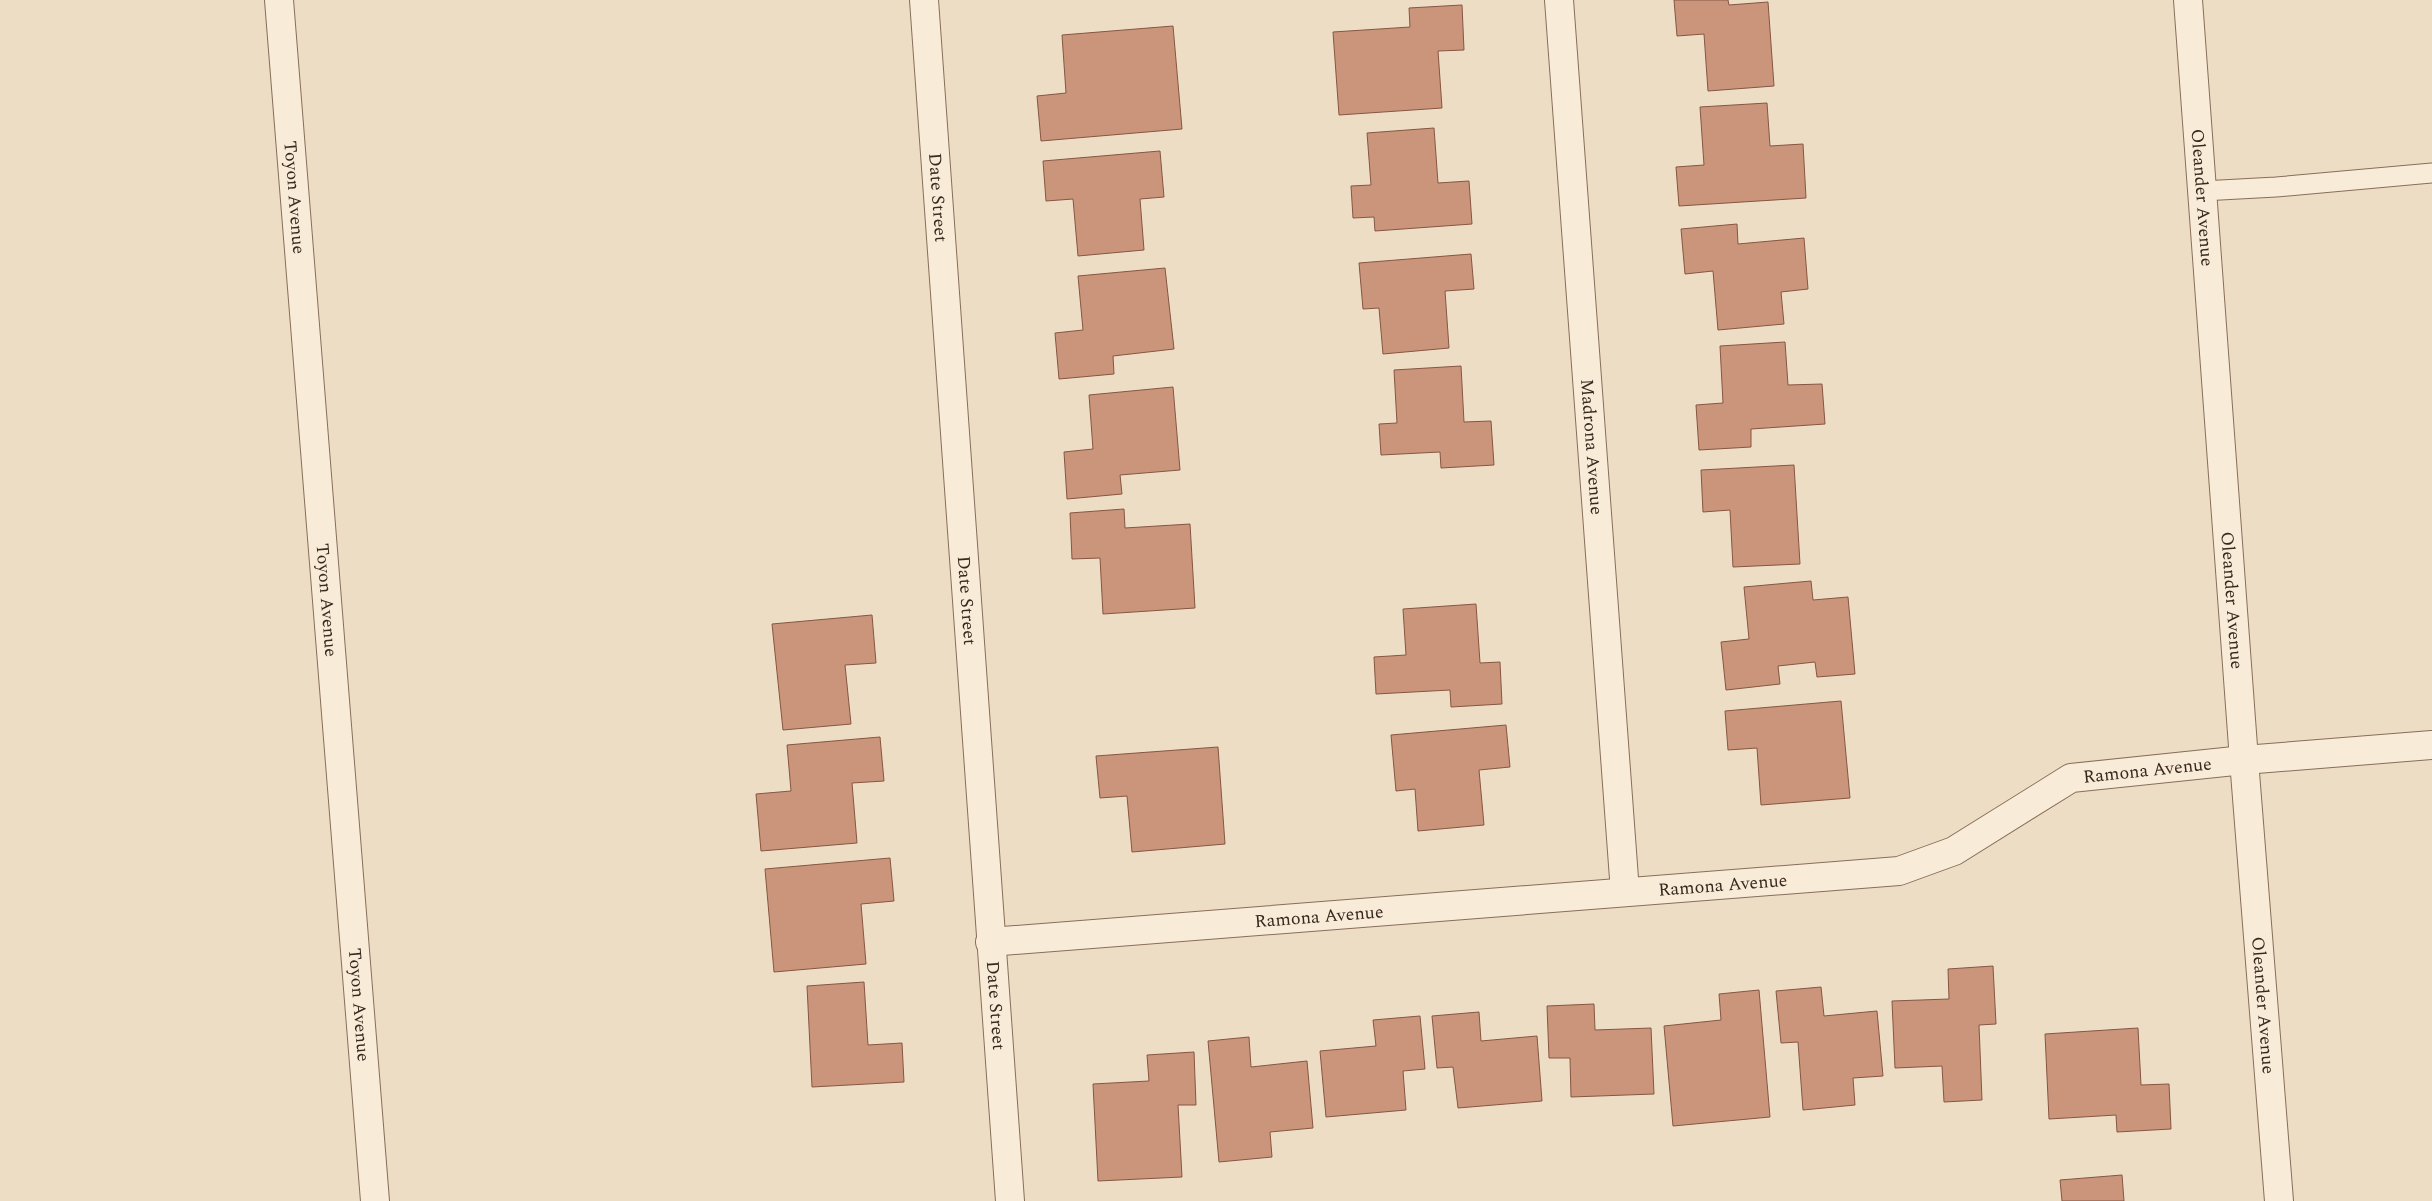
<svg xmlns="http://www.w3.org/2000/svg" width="2432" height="1201" font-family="Spectral,serif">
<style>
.building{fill:#ca957b;stroke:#865642}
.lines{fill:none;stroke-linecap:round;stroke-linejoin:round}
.service-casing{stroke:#876e5b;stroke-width:21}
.minor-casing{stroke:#876e5b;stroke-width:30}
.tertiary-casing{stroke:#876e5b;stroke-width:30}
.service{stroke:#f8ebd7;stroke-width:19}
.minor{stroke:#f8ebd7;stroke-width:28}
.tertiary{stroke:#f8ebd7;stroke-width:28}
.labels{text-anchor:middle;stroke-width:5;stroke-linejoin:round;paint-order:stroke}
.street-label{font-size:18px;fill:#38281f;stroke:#f5e8d4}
</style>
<rect width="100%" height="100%" fill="#edddc4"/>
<path class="building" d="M1674,0H1728L1729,5L1768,2L1774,86L1708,91L1704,34L1677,36Z
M1462,5L1464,50L1438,51L1442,108L1339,115L1333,32L1410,27L1409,8Z
M1173,26L1182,129L1041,141L1037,96L1066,93L1062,35Z
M1767,103L1770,146L1803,144L1806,198L1679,206L1676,167L1704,165L1700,107Z
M1434,128L1438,183L1469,181L1472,224L1375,231L1374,217L1353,218L1351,186L1371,185L1367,133Z
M1160,151L1164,197L1140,199L1144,250L1078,256L1073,199L1046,201L1043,161Z
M1737,224L1738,244L1804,238L1808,289L1781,292L1784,324L1718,330L1713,271L1685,274L1681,229Z
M1471,254L1474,289L1445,291L1449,348L1383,354L1379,308L1363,309L1359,263Z
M1165,268L1174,349L1113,356L1114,374L1059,379L1055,333L1083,330L1078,276Z
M1785,342L1788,385L1822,384L1825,424L1751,429V447L1699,450L1696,405L1723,403L1720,346Z
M1461,366L1464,422L1491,421L1494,465L1441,468L1440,452L1381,455L1379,424L1397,423L1394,370Z
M1173,387L1180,470L1120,475L1122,494L1067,499L1064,452L1093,449L1089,395Z
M1794,465L1800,564L1733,567L1730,510L1703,512L1701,470Z
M1124,509L1125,528L1190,524L1195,608L1103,614L1100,558L1072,559L1070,513Z
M1811,581L1813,600L1848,597L1855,674L1817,677L1815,662L1778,666L1780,684L1726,690L1721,642L1749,639L1744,587Z
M1476,604L1480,663L1500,662L1502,704L1451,707L1450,690L1376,694L1374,657L1406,655L1403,609Z
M872,615L876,663L845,665L851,724L783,730L772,624Z
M1841,701L1850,798L1761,805L1757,748L1728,750L1725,711Z
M1506,725L1510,767L1479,770L1484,825L1418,831L1415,789L1396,791L1391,735Z
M880,737L884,781L852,783L857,843L761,851L756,794L791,791L787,745Z
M1218,747L1225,844L1132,852L1127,796L1100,798L1096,756Z
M890,858L894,901L861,904L866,964L774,972L765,869Z
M1993,966L1996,1024L1979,1025L1982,1100L1944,1102L1942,1066L1895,1068L1892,1001L1949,999L1948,969Z
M864,982L868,1045L902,1043L904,1082L812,1087L807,986Z
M1821,987L1824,1016L1877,1011L1883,1076L1853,1078L1855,1105L1803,1110L1798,1042L1781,1043L1776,991Z
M1759,990L1770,1117L1673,1126L1664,1026L1721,1020L1719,994Z
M1594,1004L1595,1030L1651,1028L1654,1094L1571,1097L1570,1058H1549L1547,1006Z
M1479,1012L1481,1041L1537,1036L1542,1101L1458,1108L1453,1067L1437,1068L1432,1016Z
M1420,1016L1425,1069L1403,1071L1406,1110L1326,1117L1320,1051L1376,1046L1373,1020Z
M2138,1028L2141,1085L2169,1084L2171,1129L2117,1132L2116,1115L2049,1119L2045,1034Z
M1249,1037L1251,1067L1307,1061L1313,1128L1270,1132L1272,1157L1219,1162L1208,1041Z
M1194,1052L1196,1105H1178L1182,1177L1098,1181L1093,1084L1149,1081L1147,1055Z
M2122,1175L2124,1201H2062L2060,1180Z"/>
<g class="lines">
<defs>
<path id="service" d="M2202,191L2276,187L2432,173"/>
<g id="minor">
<path id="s1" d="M279,0L375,1201"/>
<path id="s2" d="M924,0L1010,1201"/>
<path id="s3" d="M1559,0L1625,892"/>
<path id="s4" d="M990,942L1899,871L1954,851L2071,778L2244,760L2432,745"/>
</g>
<g id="tertiary">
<path id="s5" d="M2188,0L2244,760L2279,1201"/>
</g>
</defs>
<use href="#service" class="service-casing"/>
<use href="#minor" class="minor-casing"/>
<use href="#tertiary" class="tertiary-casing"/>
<use href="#service" class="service"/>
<use href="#minor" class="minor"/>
<use href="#tertiary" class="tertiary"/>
</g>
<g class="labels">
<g class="street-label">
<text dy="6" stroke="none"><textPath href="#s1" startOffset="198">Toyon Avenue</textPath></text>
<text dy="6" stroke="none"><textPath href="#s2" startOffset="198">Date Street</textPath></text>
<text dy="6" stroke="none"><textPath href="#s5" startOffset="198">Oleander Avenue</textPath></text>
<text dy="6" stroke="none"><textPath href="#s3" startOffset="448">Madrona Avenue</textPath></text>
<text dy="6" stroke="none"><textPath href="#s1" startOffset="602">Toyon Avenue</textPath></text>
<text dy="6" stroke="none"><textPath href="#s2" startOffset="602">Date Street</textPath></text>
<text dy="6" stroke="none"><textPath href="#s5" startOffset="602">Oleander Avenue</textPath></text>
<text dy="6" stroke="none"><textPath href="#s4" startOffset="1185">Ramona Avenue</textPath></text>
<text dy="6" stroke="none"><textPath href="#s4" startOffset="735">Ramona Avenue</textPath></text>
<text dy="6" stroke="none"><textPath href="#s4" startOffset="330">Ramona Avenue</textPath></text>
<text dy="6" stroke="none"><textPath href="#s1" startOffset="1008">Toyon Avenue</textPath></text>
<text dy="6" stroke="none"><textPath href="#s5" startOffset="1008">Oleander Avenue</textPath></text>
<text dy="6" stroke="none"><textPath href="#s2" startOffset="1008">Date Street</textPath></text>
</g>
</g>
</svg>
